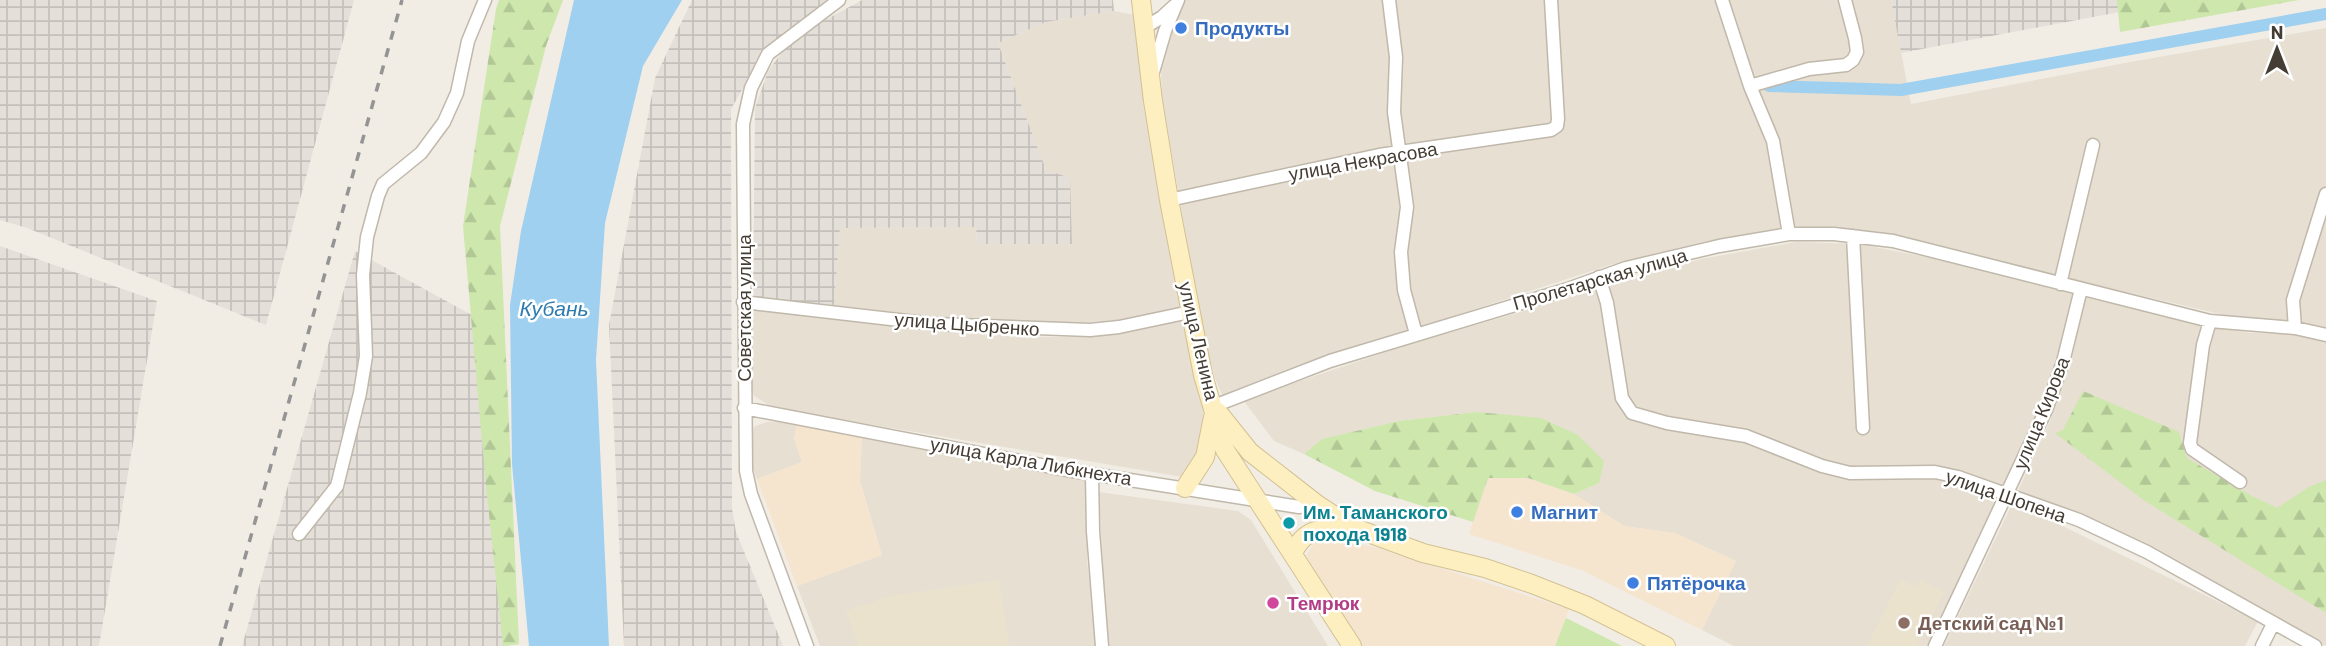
<svg xmlns="http://www.w3.org/2000/svg" width="2326" height="646" font-family="Barlow,sans-serif">
<style>
.residential{fill:#e6dfd2}
.commercial{fill:#f5e4ce}
.industrial{fill:url(#industrial-grid)}
.education{fill:#ebe2ce}
.forest{fill:url(#forest-firs)}
.park{fill:#cde7ac}
.water{fill:#9fd0f0}
.lines{fill:none;stroke-linecap:round;stroke-linejoin:round}
.canal{stroke:#9fd0f0;stroke-width:12}
.street-casing{stroke:#c0b8aa;stroke-width:15}
.secondary-casing{stroke:#d2c193;stroke-width:20}
.street{stroke:#fff;stroke-width:12}
.secondary{stroke:#feefc1;stroke-width:18}
.rail{stroke:#949494;stroke-width:3.5;stroke-dasharray:9 9;stroke-linecap:butt}
.shop-dot{fill:#3f7fe0;stroke:#fff;stroke-width:2.5}
.culture-dot{fill:#0f9aa8;stroke:#fff;stroke-width:2.5}
.hotel-dot{fill:#d1479c;stroke:#fff;stroke-width:2.5}
.education-dot{fill:#8d6e63;stroke:#fff;stroke-width:2.5}
.labels{text-anchor:middle;stroke-width:5;stroke-linejoin:round;paint-order:stroke}
.shop-label{font-size:19px;font-weight:bold;fill:#366cbe;stroke:#fff;text-anchor:start}
.street-label{font-size:19px;fill:#443d34;stroke:#fff}
.culture-label{font-size:19px;font-weight:bold;fill:#0d838f;stroke:#fff;text-anchor:start}
.hotel-label{font-size:19px;font-weight:bold;fill:#b23c85;stroke:#fff;text-anchor:start}
.education-label{font-size:19px;font-weight:bold;fill:#785e54;stroke:#fff;text-anchor:start}
.water-label{font-size:21px;font-style:italic;fill:#2e7baf;stroke:#fff}
</style>
<defs>
<pattern id="industrial-grid" width="8" height="8" patternUnits="userSpaceOnUse" patternTransform="scale(1.75)"><rect width="8" height="8" fill="#e4dfd9"/><path d="M0 4h8M4 0v8" fill="none" stroke="#c5c0bb"/></pattern>
<pattern id="forest-firs" width="22" height="20" patternUnits="userSpaceOnUse" patternTransform="scale(1.75)"><rect width="22" height="20" fill="#cde7ac"/><path d="M5 1l3.5 6h-7zM16 11l3.5 6h-7z" fill="#b1c795"/></pattern>
</defs>
<rect width="100%" height="100%" fill="#f2ede4"/>
<path class="residential" d="M1185,0H1891L1911,104L2130,62L2326,28V331L2241,319L1897,238L1779,230L1706,241L1613,264L1328,357L1223,397L1211,369L1200,318L1162,98L1161,67L1166,43Z
M1114,11L1135,15L1144,108L1182,308L1116,320L1076,323L939,317L834,305L840,228L976,227L977,244L1046,170L998,43L1046,22Z
M1796,242L1860,244L1955,263L2076,293L2057,366L2039,416L1929,646H1734L1702,630L1736,561L1675,533L1624,526L1574,494L1599,483L1476,412L1399,421L1322,439L1304,454L1274,441L1243,400L1404,346L1701,259Z
M2083,295L2191,323L2251,333L2293,334L2326,341V646L2017,493L2051,419L2067,366Z
M749,308L939,331L1037,337H1089L1185,319L1202,401L1205,431L1203,446L1183,477L808,414L769,405L754,396L749,384Z
M783,421L797,423L794,439L802,462L757,479L751,464L749,435L755,426L767,422Z
M862,436L1082,478L1087,483V560L1097,646H820L797,586L882,555L860,481Z
M1099,492L1238,511L1251,520L1328,646H1109L1105,608Z
M2013,502L2258,621L2245,646H1944Z"/>
<path class="commercial" d="M797,423L862,436L860,481L882,555L797,586L757,479L802,462L794,439Z
M1487,478H1528L1574,494L1624,526L1675,533L1736,561L1702,630L1581,570L1469,534Z
M1319,535L1377,548L1569,609L1555,646H1360L1306,556Z"/>
<path class="industrial" d="M0,0H354L266,325L27,228L0,220Z
M692,0H829L766,48L731,109L732,508L736,532L783,646H624L609,325L655,78Z
M862,0H1113L1114,11L1046,22L998,43L1046,170L1070,178L1072,244H977L976,227L840,228L834,305L753,297L755,108L768,71L786,47L807,30Z
M1891,0H2184L1901,53Z
M0,246L157,301L99,646H0Z
M355,251L490,325L509,646H242Z"/>
<path class="education" d="M1901,579L1916,587L1920,580L1944,592L1917,646H1867Z
M999,580L1009,646H859L846,611L891,596Z"/>
<path class="forest" d="M499,0H563L546,46L500,226L519,644L503,646L486,486L463,226L496,9Z
M2117,0H2299L2120,32Z
M2083,391L2179,432L2187,458L2250,495L2277,508L2309,487L2326,480V613L2145,501L2055,433L2063,430Z
M1476,412L1541,418L1578,435L1604,461L1599,483L1574,494L1528,478H1488L1473,522L1375,491L1304,454L1322,439L1399,421Z"/>
<path class="park" d="M1566,618L1622,646H1555Z"/>
<path class="water" d="M574,0H682L643,66L605,223L596,360L609,646H529L512,464L510,305L521,231Z"/>
<g class="lines">
<path class="canal" d="M1769,86L1901,90L2326,14"/>
<defs>
<path id="street" d="M1389,0L1396,57L1394,112L1407,207L1401,252L1404,290L1416,334
M1722,0L1750,86L1773,141L1789,234
M1144,28L1162,17L1174,6
M1153,72L1165,31L1178,0
M1750,86L1809,69L1846,65L1853,60L1857,52L1855,38L1845,0
M1169,200L1379,155L1551,130L1557,126L1558,119L1551,0
M1853,236L1863,428
M1599,277L1607,303L1622,398L1632,413L1667,423L1746,436L1822,466L1850,473L1935,472L1958,477L2079,520L2147,552L2315,646
M2060,284L2093,145
M743,302L934,324L1090,330L1119,327L1190,312
M2210,321L2203,345L2190,443L2192,449L2240,482
M2295,328L2293,300L2326,194
M1214,406L1330,361L1565,290L1626,268L1719,246L1789,234H1834L1893,241L2210,321L2295,328L2326,335
M744,408L1067,470L1299,507L1318,505
M1092,474L1093,531L1102,646
M299,534L337,486L360,393L366,356L363,275L367,237L378,196L383,184L421,153L444,122L457,93L468,41L485,0
M807,646L751,494L746,471L743,124L751,88L768,54L839,0
M1935,646L2046,410L2063,362L2081,289
M2262,646L2273,624"/>
<path id="secondary" d="M1141,0L1153,101L1169,200L1203,375L1225,450L1352,646
M1218,412L1250,452L1318,505L1352,527L1423,553L1485,568L1532,584L1585,605L1666,646
M1185,488L1205,457L1213,417
M1293,553C1306,525 1325,529 1352,527"/>
</defs>
<use href="#street" class="street-casing"/>
<use href="#secondary" class="secondary-casing"/>
<use href="#street" class="street"/>
<use href="#secondary" class="secondary"/>
<path class="rail" d="M220,646L402,0"/>
</g>
<g class="shop-dot">
<circle cx="1181" cy="28" r="7"/>
<circle cx="1517" cy="512" r="7"/>
<circle cx="1633" cy="583" r="7"/>
</g>
<circle class="culture-dot" cx="1289" cy="523" r="7"/>
<circle class="hotel-dot" cx="1273" cy="603" r="7"/>
<circle class="education-dot" cx="1904" cy="623" r="7"/>
<g class="labels">
<g class="shop-label">
<text x="1195" y="35">Продукты</text>
<text x="1531" y="519">Магнит</text>
<text x="1647" y="590">Пятёрочка</text>
</g>
<g class="street-label">
<text transform="translate(1363 161) rotate(-10)" y="7">улица Некрасова</text>
<text transform="translate(1600 279) rotate(-16)" y="7">Пролетарская улица</text>
<text transform="translate(744 308) rotate(-90)" y="7">Советская улица</text>
<text transform="translate(967 324) rotate(4)" y="7">улица Цыбренко</text>
<text transform="translate(1199 341) rotate(77)" y="7">улица Ленина</text>
<text transform="translate(2041 413) rotate(-68)" y="7">улица Кирова</text>
<text transform="translate(1031 461) rotate(10)" y="7">улица Карла Либкнехта</text>
<text transform="translate(2006 496) rotate(19)" y="7">улица Шопена</text>
</g>
<g class="culture-label">
<text x="1303" y="519">Им. Таманского<tspan x="1303" dy="22">похода 1918</tspan></text>
</g>
<g class="hotel-label">
<text x="1287" y="610">Темрюк</text>
</g>
<g class="education-label">
<text x="1918" y="630">Детский сад №1</text>
</g>
<g class="water-label">
<text x="554" y="316">Кубань</text>
</g>
</g>
<g transform="translate(2277 49)" stroke="#ffffff" stroke-width="5" paint-order="stroke">
<path d="M0-5L12 26L0 18L-12 26Z" fill="#443d34"/>
<text y="-10" font-size="19" font-weight="bold" text-anchor="middle" fill="#443d34">N</text>
</g>
</svg>
